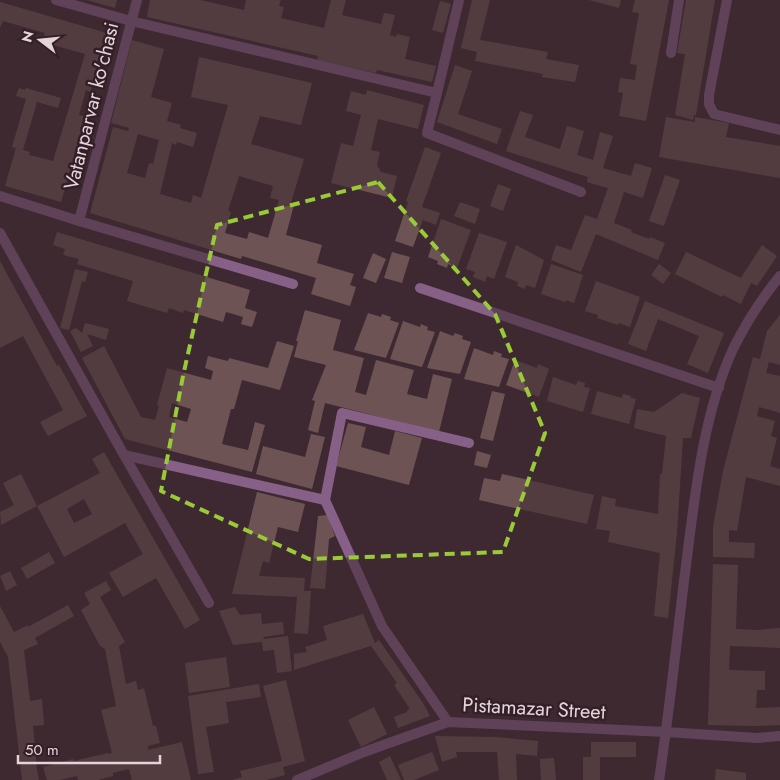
<svg xmlns="http://www.w3.org/2000/svg" width="780" height="780" font-family="Jost,sans-serif">
<style>
.building{fill:#6d5353;fill-rule:evenodd}
.lines{fill:none;stroke-linecap:round;stroke-linejoin:round}
.service{stroke:#876088;stroke-width:10}
.tertiary{stroke:#876088;stroke-width:10}
.marked{fill:none;stroke:#99cb36;stroke-width:4;stroke-dasharray:10 6;stroke-linejoin:round}
.labels{text-anchor:middle;stroke-width:5;stroke-linejoin:round;paint-order:stroke}
.street-label{font-size:20px;fill:#e3d5da;stroke:#341f28}
</style>
<rect width="100%" height="100%" fill="#3e2932"/>
<path class="building" d="M87,0H117L115,8Z
M150,0H200L244,10L246,0H281L279,6L284,7L281,18L324,28L331,0H346L342,15L381,24L384,13L395,15L390,35L396,37L397,34L410,37L405,59L436,66L432,82L377,70L376,73L317,60L318,56L147,17Z
M472,0H490L480,40L548,52L546,59L579,65L575,82L542,77L543,74L475,61L477,52L461,48Z
M589,0H621L619,8Z
M635,0H669L646,121L619,116L623,93L618,92L620,78L635,80L637,65L630,64L639,13L632,12Z
M686,0H715L696,115H694L693,120L675,115L685,54L677,53Z
M440,1L451,4L443,33L432,30Z
M0,2L107,33L90,92L86,90L79,115L86,117L61,202L5,186L16,148L12,147L26,99L16,96L19,88L25,90L26,88L61,98L58,108L37,102L23,150L30,152L29,155L53,161L85,54L42,42L45,33L3,21L0,28Z
M132,40L164,49L151,97L172,103L167,121L181,125L180,128L197,133L193,147L177,142L176,145L172,143L160,194L191,203L193,195L201,198L228,105L191,97L199,57L312,83L301,125L260,116L251,144L304,159L291,203L294,205L286,235L322,245L317,263L354,274L350,285L356,287L350,306L311,294L316,278L242,256L241,259L90,213L113,127L128,131L129,128L111,123ZM138,134L159,140L153,164L149,163L145,178L127,173ZM239,176L273,186L270,198L279,200L268,238L249,232L247,239L225,233L231,212L228,211Z
M455,65L472,71L458,114L502,129L497,144L437,122Z
M367,90L424,105L418,129L378,119L371,150L380,152L377,165L381,172L397,176L392,198L331,183L341,143L353,146L361,115L346,111L351,91L366,95Z
M520,111L533,115L525,137L560,149L567,126L584,131L577,155L593,160L600,132L613,136L603,168L631,176L635,163L652,168L643,198L624,192L614,223L632,230L631,232L649,239L650,237L665,243L658,260L596,234L581,272L551,260L556,245L571,250L585,215L597,219L608,188L587,182L588,177L506,151Z
M666,117L695,122V117L729,123L726,137L780,146V178L659,157Z
M425,147L441,153L422,207L440,213L436,225L423,220L413,247L395,241L408,202L406,201Z
M665,175L680,180L664,226L649,221Z
M498,184L511,189L503,211L490,206Z
M460,202L480,209L475,224L454,216Z
M441,219L471,230L457,268L448,264L447,268L437,264L438,261L428,257Z
M57,232L250,290L245,308L257,312L252,327L241,324L243,317L226,312L223,322L184,310L183,313L169,308L167,313L127,301L133,281L77,264L79,259L63,255L65,249L53,245Z
M479,233L507,242L494,279L487,276L485,282L473,277L475,272L466,269Z
M516,245L544,260L535,288L526,285L525,289L517,286L518,282L505,277Z
M762,245L777,256L757,286L751,283L741,304L723,295L722,297L675,274L686,252L741,278Z
M392,252L410,257L402,283L384,278Z
M373,253L386,259L376,283L363,278Z
M0,261L57,366L59,365L87,416L48,436L40,422L63,410L23,336L0,348Z
M551,264L583,275L574,303L566,300L565,302L541,294Z
M659,264L671,273L663,284L651,275Z
M75,269L88,272L85,282L82,281L69,330L60,328Z
M596,281L640,297L630,327L619,323L618,325L597,318L598,315L585,311Z
M645,301L724,333L708,373L687,364L699,336L658,319L646,351L628,344Z
M305,310L341,320L333,350L364,358L355,392L366,395L376,360L414,370L407,394L427,399L433,374L452,379L439,432L325,403L318,433L308,430L315,401L312,400L326,365L294,357L298,341H296Z
M368,313L381,317L382,314L391,317L390,320L399,323L386,358L354,350Z
M780,315V365L769,362L766,373L780,376V413L759,407L757,416L775,421L771,436L777,438L770,466L780,469V486L746,477L737,531L729,530V542L755,543L754,558L713,557V527L723,471L753,357L760,359L767,331Z
M403,321L420,327L421,324L428,327L427,330L435,332L422,367L390,359Z
M85,323L109,329L106,340L87,334L93,346L81,352L70,331L76,328L82,333Z
M440,331L453,336L455,333L463,336L462,339L471,342L460,374L427,368Z
M277,341L294,346L280,390L242,380L234,409H231L222,444L248,450L255,422L265,425L252,472L125,439L82,358L104,346L141,417L155,420L159,406L157,405L167,368L211,380L213,371L205,368L208,356L228,361L229,358L268,368ZM172,403L191,409L187,422L169,417Z
M474,348L493,355L494,351L502,354L501,357L509,359L499,387L464,379Z
M515,360L537,368L538,364L549,369L539,397L506,385Z
M553,377L576,385L578,381L585,383L584,387L590,388L583,412L547,401Z
M492,391L505,394L493,441L480,438Z
M597,391L622,398L623,394L631,396V398L636,399L629,424L591,414Z
M682,393L700,398L691,438H683L677,533L668,618L654,616L660,553L608,542L610,531L596,529L602,496L616,499L615,506L658,514L660,474H662L666,436L634,428L637,409L654,412Z
M348,423L366,427L361,447L389,455L395,431L422,438L409,485L336,466Z
M311,434L325,437L312,489L256,474L263,446L305,457Z
M477,451L491,455L487,468L474,465Z
M104,452L200,620L185,629L156,578L123,597L109,573L143,554L125,523L64,557L37,506L100,473L92,459ZM84,499L92,514L74,523L67,509Z
M21,474L37,506L1,525L0,512L14,505L3,483Z
M502,474L594,495L587,524L479,500L484,478L500,481Z
M257,492L305,504L298,532L278,527L269,563L263,561L259,576L305,578L304,591H311L308,634L294,633L297,597L232,594Z
M327,515L335,536L329,539L325,589L310,588L318,516Z
M49,552L55,563L27,579L21,568Z
M713,564L738,565L736,629L757,630L780,628V648L730,646L729,670L765,671V690H757L756,708L780,707V725L755,726L708,725Z
M10,571L17,585L6,591L0,576Z
M106,581L111,590L100,597L125,642L119,646L126,684L136,681L138,690L144,688L153,726H156L160,743L148,746V750L182,742L191,780H132L129,769L113,773V776L98,780H78L77,776L60,780H47L43,767L73,759L74,761L108,753V754L112,753L101,710L116,706L105,649L100,646L81,610L90,604L84,593Z
M68,605L74,616L35,638L38,644L24,650L30,701L42,699L44,725L33,726L37,770L39,780H22L8,657L0,642V606L14,632L28,625V627Z
M235,607L240,615L261,613L262,624L283,622L284,634L263,637L264,639L288,636L292,671L277,673L274,650L263,651L262,642L233,645L219,611Z
M363,614L375,643L379,640L423,703L430,716L398,728L394,717L407,712V710L410,709L394,685L397,683L371,646L294,670V654L307,652L305,647L327,640L323,626Z
M226,657L230,687L189,693L185,663Z
M286,680L305,761L283,767L285,775L266,780H232L242,777L240,771L282,761L263,686Z
M259,684L261,697L226,702L229,723L206,727L214,772L198,774L188,696Z
M374,707L387,734L361,747L348,720Z
M435,736L496,737L538,741L537,756L516,754L517,780H499L497,752H456L457,757L442,762Z
M591,742H636V757H600V780H583V757H591Z
M432,752L439,770L414,780H404L398,765Z
M390,756L401,780H387L379,762Z
M554,758L556,780H541L540,759Z
M716,769L746,773V780H715Z"/>
<g class="lines">
<path class="service" d="M56,0L131,21L437,93L459,0
M727,0L709,95V104L714,114L780,130
M671,53L679,0
M437,93L427,133L581,192
M0,196L79,221L293,284
M79,221L137,0
M0,233L124,455L325,500L382,626L448,722
M420,288L719,388
M124,455L209,603
M325,500L342,413L469,443"/>
<path class="tertiary" d="M297,780L364,752L448,722L666,732L757,738L780,736
M659,780C669,714 676,647 684,581C694,505 701,419 733,349C746,323 762,298 780,276"/>
</g>
<path d="M0 0H780V780H0ZM378,182L495,314L545,433L503,552L309,559L161,491L183,376L217,225Z" fill="#3e2932" fill-opacity=".55" fill-rule="evenodd"/>
<path class="marked" d="M378,182L495,314L545,433L503,552L309,559L161,491L183,376L217,225Z"/>
<g class="labels">
<g class="street-label">
<text transform="translate(91 106) rotate(-76)" y="7">Vatanparvar ko'chasi</text>
<text transform="translate(534 708) rotate(3)" y="7">Pistamazar Street</text>
</g>
</g>
<g transform="translate(40 40) rotate(286)" stroke="#341f28" stroke-width="4" paint-order="stroke">
<path d="M0-4L9 19L0 12L-9 19Z" fill="#e3d5da"/>
<text y="-8" font-size="14" font-weight="bold" text-anchor="middle" fill="#e3d5da">N</text>
</g>
<path d="M18 755v8h142v-8" fill="none" stroke="#e3d5da" stroke-width="2.5"/>
<text x="25" y="755" font-size="15" fill="#e3d5da" stroke="#341f28" stroke-width="4" paint-order="stroke">50 m</text>
</svg>
